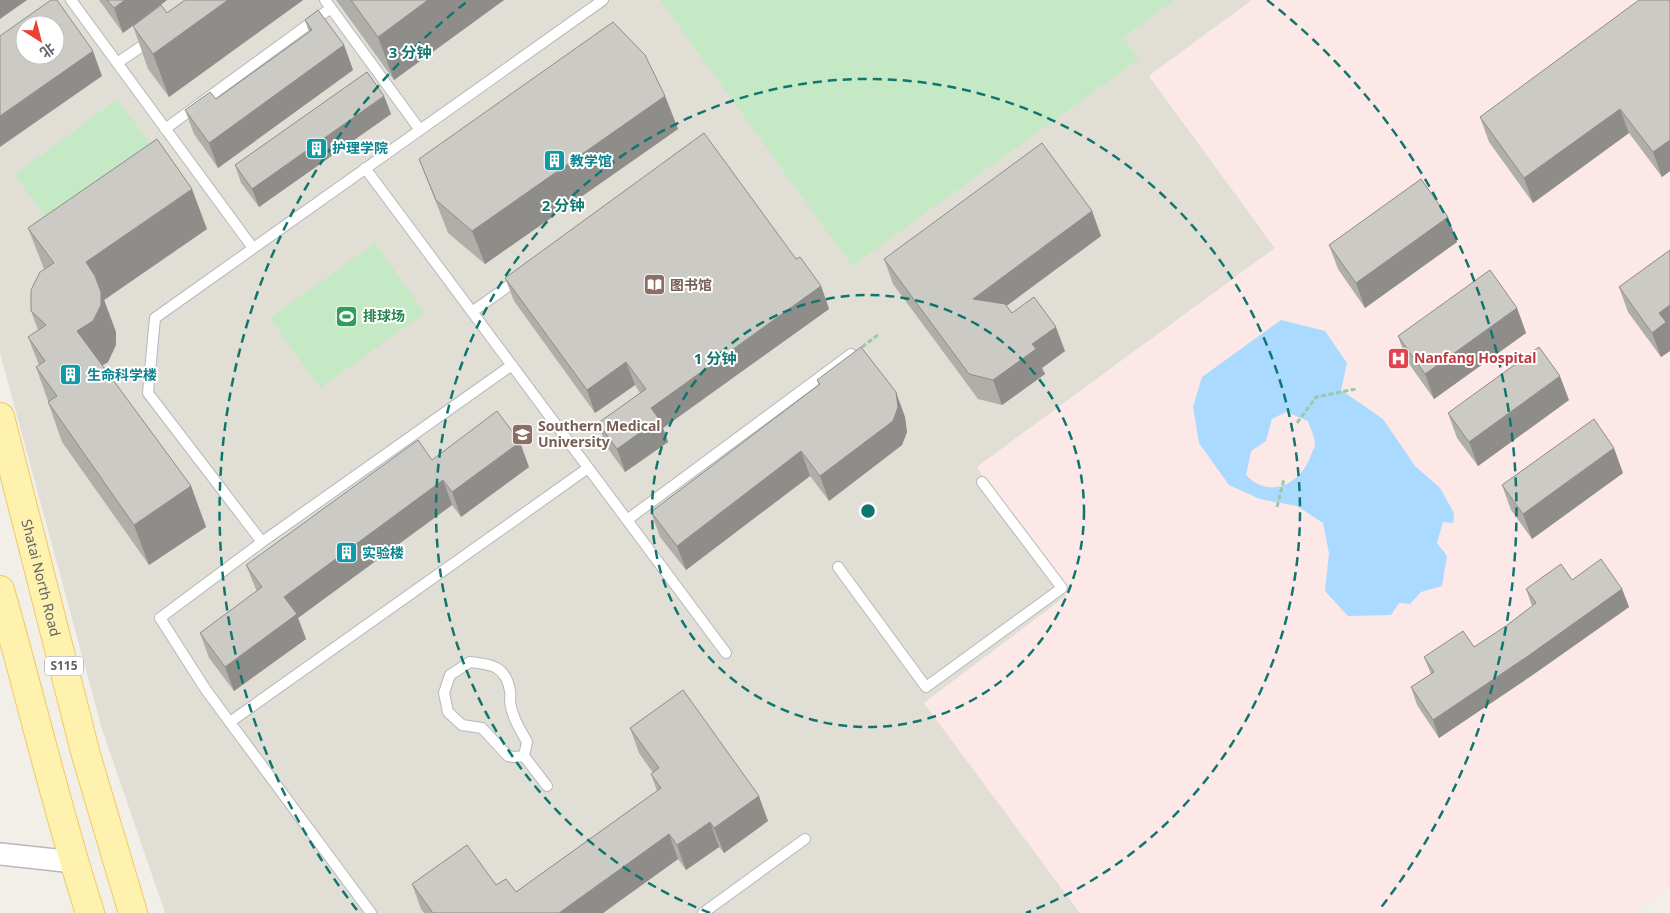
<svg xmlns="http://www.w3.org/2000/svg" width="1670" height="913" font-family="'Noto Sans','Noto Sans SC',sans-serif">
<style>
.education{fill:#e1ded6;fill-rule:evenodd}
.medical{fill:#fce8e6}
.green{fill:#c5e8c5}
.water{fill:#aadaff;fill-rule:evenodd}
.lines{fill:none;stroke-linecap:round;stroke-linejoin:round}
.lane-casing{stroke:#b5b8bc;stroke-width:12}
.street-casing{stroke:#b5b8bc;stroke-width:24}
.primary-casing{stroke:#f2c960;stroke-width:30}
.path{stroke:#9cc7a9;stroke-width:3;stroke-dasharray:5 2.5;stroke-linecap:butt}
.lane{stroke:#fff;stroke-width:10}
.street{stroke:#fff;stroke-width:21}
.primary{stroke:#fff2af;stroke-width:28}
.wall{fill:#afaea9}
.shaded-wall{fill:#8f8d8a}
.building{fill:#cccac5;stroke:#8f8d8a;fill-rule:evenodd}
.ring{fill:none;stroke:#0f766e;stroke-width:2.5;stroke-dasharray:9 6}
.labels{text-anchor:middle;stroke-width:4;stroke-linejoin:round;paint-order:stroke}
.shield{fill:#fff;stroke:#8f9295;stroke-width:1}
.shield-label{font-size:12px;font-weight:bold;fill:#5f6368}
.culture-label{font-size:14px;font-weight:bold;fill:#0d838f;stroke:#fff;text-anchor:start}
.education-label{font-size:14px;font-weight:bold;fill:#785e54;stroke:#fff;text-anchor:start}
.leisure-label{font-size:14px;font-weight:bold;fill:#27864d;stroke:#fff;text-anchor:start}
.health-label{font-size:14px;font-weight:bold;fill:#be3a42;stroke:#fff;text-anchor:start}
.street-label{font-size:14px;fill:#5f6368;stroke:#fff}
.centre{fill:#0f766e;stroke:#fff;stroke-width:2.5}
.ring-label{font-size:15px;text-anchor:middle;font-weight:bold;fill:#0f766e;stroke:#fff;stroke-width:4;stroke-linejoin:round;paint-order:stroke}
</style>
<rect width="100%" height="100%" fill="#f1efe8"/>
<path class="education" d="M0,0H1252L1149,76L1275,248L977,467L1066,596L924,703L1080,913H165L102,729L0,353ZM25,25H55V55H25Z"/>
<path class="medical" d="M1252,0H1670V886L1632,913H1080L924,703L1066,596L977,467L1275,248L1149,76Z"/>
<path class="green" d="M660,0H1174L1123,37L1139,59L852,266Z
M117,99L168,168L66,244L15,175Z
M375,243L425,313L320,388L270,318Z"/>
<path class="water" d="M1281,320L1325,331L1347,363L1341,390L1383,419L1415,466L1440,488L1454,513L1453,523L1443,522L1437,543L1447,556L1442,586L1421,592L1410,604L1399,603L1391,615L1348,616L1325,591L1329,553L1323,523L1297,506L1260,499L1229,485L1199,443L1193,407L1202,377ZM1286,412L1308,421C1310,428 1315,437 1315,444C1315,447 1312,452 1311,455C1301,484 1270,500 1246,475L1251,451L1266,441L1272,419Z"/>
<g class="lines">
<defs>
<path id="lane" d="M71,0L253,248
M325,0L420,130
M117,63L151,40
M165,129L331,8
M365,168L726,653
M472,312L518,279
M627,520L851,354
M262,542L512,365
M838,567L926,687L1062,588L982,482
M470,662C491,664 506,666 510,691C511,694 510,699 510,702C512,717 520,729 527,742L524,756L514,757L508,756L482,728L462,725L448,712L444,693L450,675Z
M230,722L588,468
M524,756L547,786
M371,913L206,690L160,618L262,542L148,393L155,318L603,0
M703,913L805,839"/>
<path id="street" d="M0,854L74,862"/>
<g id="primary">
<path id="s1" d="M0,417L86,755L133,913"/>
<path d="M0,590C31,698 56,807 90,913"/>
</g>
</defs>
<use href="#lane" class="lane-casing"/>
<use href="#street" class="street-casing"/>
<use href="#primary" class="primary-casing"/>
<path class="path" d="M862,347L879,334
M1297,423L1316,397L1356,389
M1277,507L1284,479"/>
<use href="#lane" class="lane"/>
<use href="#street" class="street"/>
<use href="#primary" class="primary"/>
</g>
<path class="wall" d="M99,0H167L123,33Z
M185,0H303L169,97L148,69L133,26L167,13Z
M336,0H504L394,80Z
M1670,0V171L1662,177L1629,133L1533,203L1489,142L1480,117Z
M305,20L344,45L353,70L218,168L194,134L185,110L216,99L309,32Z
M384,96L391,114L259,207L241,183L235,165Z
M665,96L678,129L485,264L448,233L432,192L419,159Z
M1092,211L1101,236L1006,306L1012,313L1065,351L1042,368L1045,374L1002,405L978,399L893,284L884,259Z
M1448,217L1457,242L1365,308L1338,269L1329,245Z
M28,228L207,229L104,300L116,332V345L108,362L102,365L191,486L206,527L149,565L62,442L48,402V401L36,367L39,365L28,337L38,330L31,311L44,269Z
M1670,250V351L1661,357L1628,312L1619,287Z
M796,259L821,286L829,309L663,428L668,442L625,472L606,446L598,423L640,393L635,385L595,413L514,301L505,278Z
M1517,308L1526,333L1434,399L1407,361L1398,336Z
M817,380L905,417L907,432L902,445L829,501L810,476L686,570L660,537L651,512L819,385Z
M1569,400L1478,466L1457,438L1448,413Z
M432,460L529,467L461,517L452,505L298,618L306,639L234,691L209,658L200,633L257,592L246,565Z
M1623,473L1532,539L1511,510L1502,485Z
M1572,580L1622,589L1629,607L1534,674L1439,738L1417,705L1411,687L1431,674L1424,657L1474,647L1506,626L1532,606L1526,589Z
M630,728L768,821L724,853L719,847L686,870L678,859L603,913H424L421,909L412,884L516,892L657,791L651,774L653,773L639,753Z"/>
<path class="shaded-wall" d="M0,0H27L0,19Z
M125,0H167L123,33L114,8Z
M228,0H303L169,97L153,54Z
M428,0H504L394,80L378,37Z
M344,45L353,70L218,168L209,143Z
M93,51L102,76L0,147V116Z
M384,96L391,114L259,207L252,189Z
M665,96L678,129L485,264L472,231Z
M1620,109L1629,133L1533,203L1524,178Z
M1670,140V171L1662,177L1653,152Z
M192,189L207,229L104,300L116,332V345L108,362L92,372L77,331L86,262Z
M1092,211L1101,236L982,324L973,299Z
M1448,217L1457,242L1365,308L1356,283Z
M821,286L829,309L663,428L668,442L625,472L617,449L651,408Z
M1670,305V351L1661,357L1652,333L1659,313Z
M1517,308L1526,333L1434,399L1425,374Z
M1056,327L1065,351L1042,368L1045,374L1002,405L993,380L1032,344Z
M626,362L635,385L595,413L587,390Z
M1560,376L1569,400L1478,466L1469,442Z
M896,392L905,417L907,432L902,445L829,501L820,476Z
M520,442L529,467L461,517L452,492Z
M1614,448L1623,473L1532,539L1523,514Z
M801,451L810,476L686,570L677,546Z
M443,480L452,505L298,618L306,639L234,691L225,667L284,597Z
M191,486L206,527L149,565L134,525Z
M1622,589L1629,607L1534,674L1439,738L1433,720Z
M759,796L768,821L724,853L714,828Z
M710,822L719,847L686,870L677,845Z
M669,834L678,859L603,913H559Z"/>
<path class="building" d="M51,0H57L93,51L0,116V36ZM25,25H55V55H25Z
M107,0H125L114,8Z
M185,0H228L153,54L133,26L161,5L167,13Z
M351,0H428L378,37Z
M1639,0H1670V140L1653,152L1620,109L1524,178L1480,117Z
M318,10L344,45L209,143L185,110L210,92L216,99L312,30L305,20Z
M613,22L645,55L665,96L472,231L436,200L419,159Z
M367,72L384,96L252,189L235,165Z
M704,133L796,259L800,257L821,286L651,408L659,419L617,449L598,423L646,389L626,362L587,390L505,278Z
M157,139L192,189L86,262L95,276L101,292V305L93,321L77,331L191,486L134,525L48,402L57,396L36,367L45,361L28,337L46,325L31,311V290L40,272L54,263L28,228Z
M1042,143L1092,211L973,299L1005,304L1012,313L1034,297L1056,327L1032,344L1036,349L993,380L969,374L884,259Z
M1421,179L1448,217L1356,283L1329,245Z
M1670,250V305L1659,313L1666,322L1652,333L1619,287Z
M1490,270L1517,308L1425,374L1398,336Z
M861,347L896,392L898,407L893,421L820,476L801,451L677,546L651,512L820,384L817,380Z
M1539,347L1560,376L1469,442L1448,413Z
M497,411L520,442L452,492L443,480L284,597L297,614L225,667L200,633L262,587L246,565L418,440L432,460Z
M1594,419L1614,448L1523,514L1502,485Z
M1601,559L1622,589L1528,656L1433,720L1411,687L1434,672L1424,657L1463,631L1474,647L1506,626L1536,603L1526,589L1561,564L1572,580Z
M683,690L759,796L714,828L710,822L677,845L669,834L559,913H433L412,884L467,845L496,885L506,879L516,892L661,788L651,774L659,768L630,728Z"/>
<g class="ring">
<circle cx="868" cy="511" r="216"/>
<path d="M710 913A432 432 0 1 1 1026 913"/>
<path d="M357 910A648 648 0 0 1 469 0M1267 0A648 648 0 0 1 1379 910"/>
</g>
<defs>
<symbol id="building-square" viewBox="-11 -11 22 22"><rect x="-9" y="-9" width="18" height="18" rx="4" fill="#0f9aa8" stroke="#fff"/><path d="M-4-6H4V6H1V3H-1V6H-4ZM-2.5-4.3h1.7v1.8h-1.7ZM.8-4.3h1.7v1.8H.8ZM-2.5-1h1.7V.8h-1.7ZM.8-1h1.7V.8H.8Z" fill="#fff"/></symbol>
<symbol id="library-square" viewBox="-11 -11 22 22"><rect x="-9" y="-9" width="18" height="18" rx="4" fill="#8d6e63" stroke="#fff"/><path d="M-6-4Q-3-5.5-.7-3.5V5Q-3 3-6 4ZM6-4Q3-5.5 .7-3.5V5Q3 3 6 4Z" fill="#fff"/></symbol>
<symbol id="stadium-square" viewBox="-11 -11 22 22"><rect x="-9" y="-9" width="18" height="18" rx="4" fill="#2e9e5b" stroke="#fff"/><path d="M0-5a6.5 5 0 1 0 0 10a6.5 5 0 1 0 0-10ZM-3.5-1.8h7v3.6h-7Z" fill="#fff"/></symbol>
<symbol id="hospital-square" viewBox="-11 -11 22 22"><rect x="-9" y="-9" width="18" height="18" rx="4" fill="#e0444e" stroke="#fff"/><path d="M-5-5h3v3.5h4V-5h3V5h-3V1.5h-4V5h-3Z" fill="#fff"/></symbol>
<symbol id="university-square" viewBox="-11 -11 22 22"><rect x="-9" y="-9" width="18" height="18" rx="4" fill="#8d6e63" stroke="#fff"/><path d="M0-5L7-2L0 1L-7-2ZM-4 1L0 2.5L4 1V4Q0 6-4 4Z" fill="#fff"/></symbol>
</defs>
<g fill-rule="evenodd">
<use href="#building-square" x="304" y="136" width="25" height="25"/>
<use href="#building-square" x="542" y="148" width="25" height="25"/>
<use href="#library-square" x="642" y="272" width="25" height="25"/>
<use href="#stadium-square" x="334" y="304" width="25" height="25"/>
<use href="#hospital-square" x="1386" y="346" width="25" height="25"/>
<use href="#building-square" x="58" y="362" width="25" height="25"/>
<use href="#university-square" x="510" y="422" width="25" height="25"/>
<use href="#building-square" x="334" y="540" width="25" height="25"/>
</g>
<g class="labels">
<rect class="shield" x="45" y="656.5" width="38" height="19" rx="4"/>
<g class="shield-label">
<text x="64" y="670">S115</text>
</g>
<g class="culture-label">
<text x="332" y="153">护理学院</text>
<text x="570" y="166">教学馆</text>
<text x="87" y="380">生命科学楼</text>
<text x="362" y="558">实验楼</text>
</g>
<g class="education-label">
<text x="670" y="290">图书馆</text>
<text x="538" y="431">Southern Medical<tspan x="538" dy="16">University</tspan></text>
</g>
<g class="leisure-label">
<text x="363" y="321">排球场</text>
</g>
<g class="health-label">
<text x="1414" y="363">Nanfang Hospital</text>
</g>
<g class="street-label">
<text dy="5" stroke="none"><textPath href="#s1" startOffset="166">Shatai North Road</textPath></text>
</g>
</g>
<circle cx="868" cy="511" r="8" class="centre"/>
<g class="ring-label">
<text x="410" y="58">3 分钟</text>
<text x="563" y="211">2 分钟</text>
<text x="715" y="364">1 分钟</text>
</g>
<g transform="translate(40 40) rotate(144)"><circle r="24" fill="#ffffff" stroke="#bfc1c3"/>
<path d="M0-4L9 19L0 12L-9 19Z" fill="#ea4335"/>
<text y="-8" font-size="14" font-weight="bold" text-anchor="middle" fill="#5f6368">北</text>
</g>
</svg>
